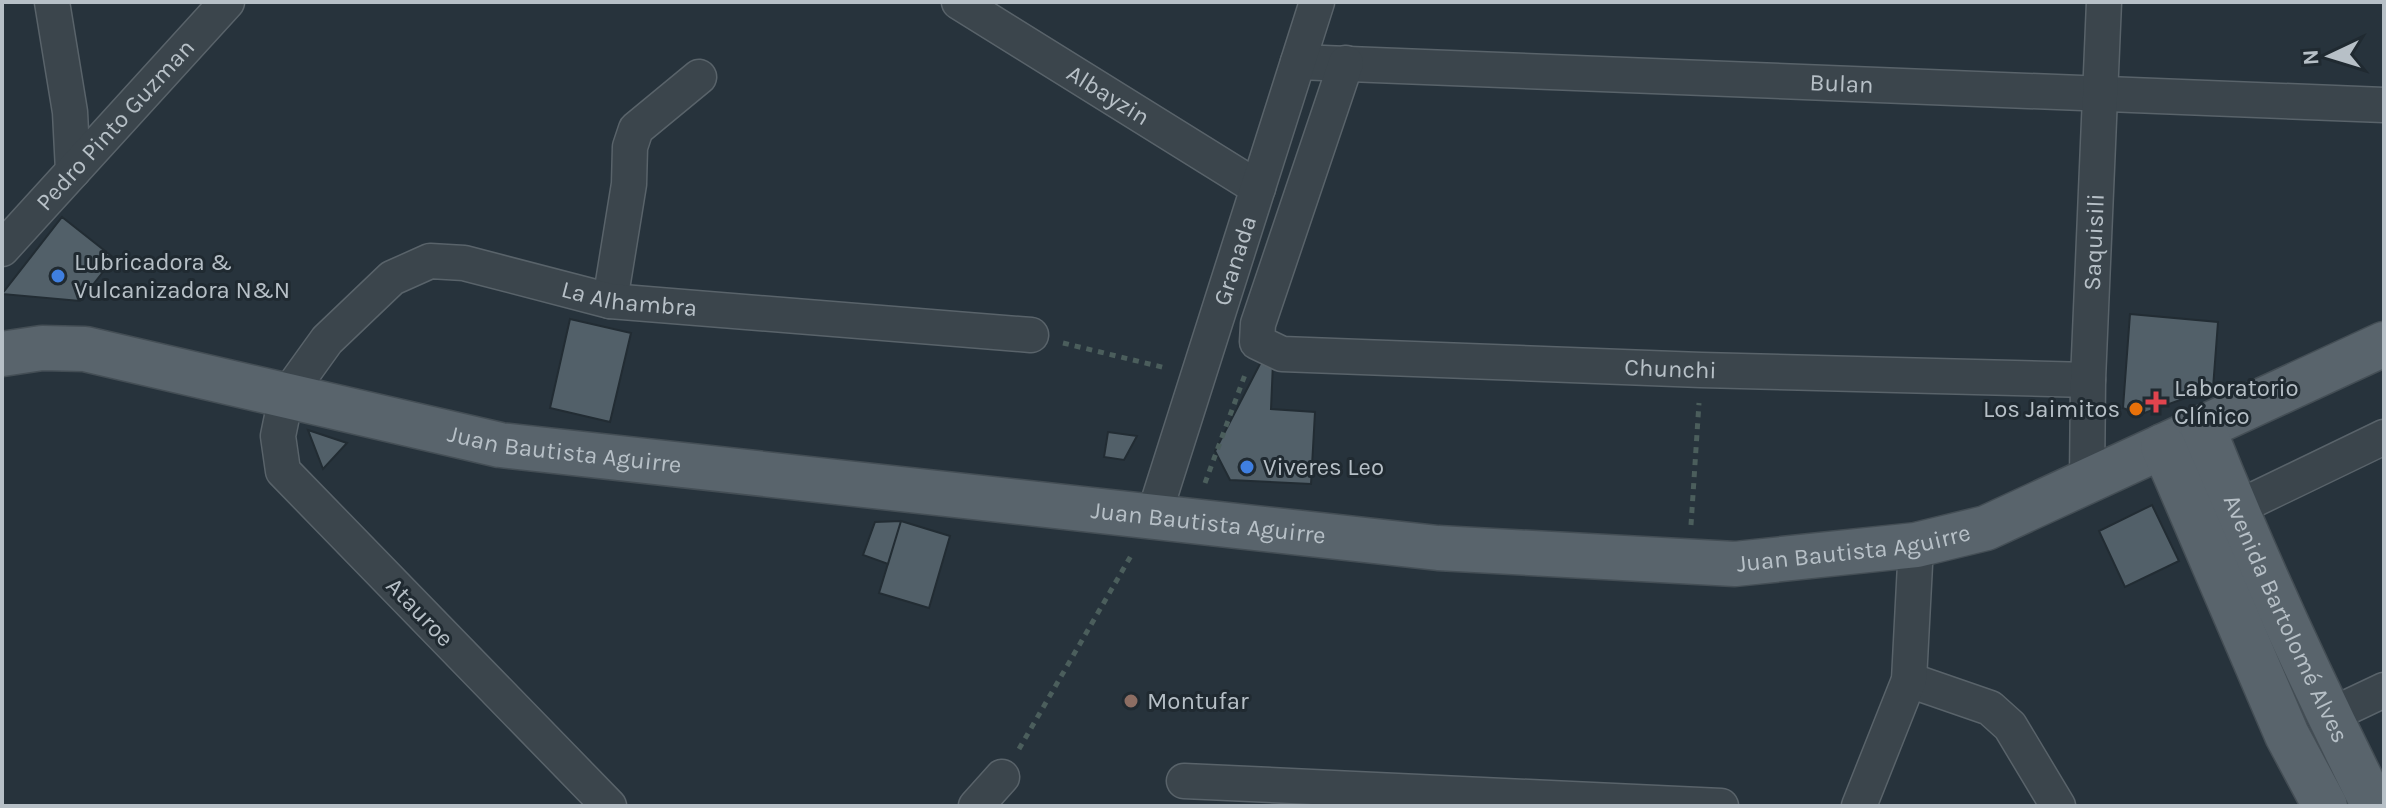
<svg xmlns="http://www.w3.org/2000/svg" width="2386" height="808" font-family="Karla,sans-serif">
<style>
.building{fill:#526069;stroke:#222c33;stroke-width:2}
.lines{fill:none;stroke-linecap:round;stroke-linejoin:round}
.minor-casing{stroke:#59636a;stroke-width:37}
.major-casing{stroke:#444e55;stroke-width:47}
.path{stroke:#4b5e5c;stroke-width:5;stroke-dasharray:6 6;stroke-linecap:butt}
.minor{stroke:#3b454c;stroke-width:34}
.major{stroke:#59646c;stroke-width:44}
.shop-dot{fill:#3f7fe0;stroke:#202a31;stroke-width:3}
.health-dot{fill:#e0444e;stroke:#202a31;stroke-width:3}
.food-dot{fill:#e8710a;stroke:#202a31;stroke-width:3}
.education-dot{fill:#8d6e63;stroke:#202a31;stroke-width:3}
.labels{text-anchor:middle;stroke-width:6;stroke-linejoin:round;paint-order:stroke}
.street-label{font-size:24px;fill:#b7c0c7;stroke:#202a31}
.poi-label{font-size:24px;fill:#b7c0c7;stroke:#202a31;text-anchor:start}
</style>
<rect width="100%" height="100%" fill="#27333c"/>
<path class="building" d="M62,217L114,258L80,301L2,294Z
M2130,314L2218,322L2213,388L2139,415L2123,408Z
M570,319L631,333L610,422L550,408Z
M1261,362H1273L1271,409L1315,412L1311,484L1230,480L1215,451Z
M308,430L347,443L323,469Z
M1108,432L1137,436L1124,460L1104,457Z
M2152,505L2179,561L2125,587L2099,531Z
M901,521L950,536L929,608L879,593Z
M901,521L888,564L863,555L875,522Z"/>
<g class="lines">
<defs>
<g id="minor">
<path d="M52,2L70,112L73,171"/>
<path id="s1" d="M959,2L1258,188"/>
<path id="s2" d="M1298,62L2384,105"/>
<path id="s3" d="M1346,63L1258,324L1257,342L1282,354L1701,370L2088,380"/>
<path id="s4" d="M2,249L227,2"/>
<path d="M610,301L629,184L630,147L636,129L699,77"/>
<path id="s5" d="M2087,482L2088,380L2104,2"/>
<path id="s6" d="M1153,518L1317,2"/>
<path d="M2214,519L2384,437"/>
<path d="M1909,680L1990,708L2010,726L2058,806"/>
<path d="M2329,716L2384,690"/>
<path d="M1184,781L1721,806"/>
<path id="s7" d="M609,806L283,471L278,436L286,397L327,340L392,278L430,261L464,263L610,301L1031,335"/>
<path d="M976,806L1002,777"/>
<path d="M1859,806L1909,680L1916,545"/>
</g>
<g id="major">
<path id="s8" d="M2,354L42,348L85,349L500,445L1438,548L1735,564L1916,545L1986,528L2384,344"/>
<path id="s9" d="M2203,428C2254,557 2312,682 2374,806"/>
<path d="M2163,446L2287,735L2325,806"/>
</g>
</defs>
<use href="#minor" class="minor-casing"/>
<use href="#major" class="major-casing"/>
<path class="path" d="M1063,343L1166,368
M1205,483L1246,372
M1691,525L1699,403
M1019,749L1132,554"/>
<use href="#minor" class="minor"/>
<use href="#major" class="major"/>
</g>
<g class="shop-dot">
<circle cx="58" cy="276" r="8"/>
<circle cx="1247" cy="467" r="8"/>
</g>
<path class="health-dot" d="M2152 390h8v8h8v8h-8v8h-8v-8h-8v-8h8z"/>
<circle class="food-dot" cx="2136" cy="409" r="8"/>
<circle class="education-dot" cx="1131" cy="701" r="8"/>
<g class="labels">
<g class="street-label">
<text dy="8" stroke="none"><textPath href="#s2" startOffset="544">Bulan</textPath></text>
<text dy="8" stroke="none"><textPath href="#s1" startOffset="176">Albayzin</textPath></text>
<text dy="8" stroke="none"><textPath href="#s4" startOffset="168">Pedro Pinto Guzman</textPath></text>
<text dy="8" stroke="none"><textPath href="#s5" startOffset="240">Saquisili</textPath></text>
<text dy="8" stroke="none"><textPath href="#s6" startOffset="270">Granada</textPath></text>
<text dy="8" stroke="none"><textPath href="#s7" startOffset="948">La Alhambra</textPath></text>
<text dy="8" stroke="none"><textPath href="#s3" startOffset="710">Chunchi</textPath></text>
<text dy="8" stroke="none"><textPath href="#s8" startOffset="574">Juan Bautista Aguirre</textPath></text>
<text dy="8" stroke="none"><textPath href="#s8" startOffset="1222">Juan Bautista Aguirre</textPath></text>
<text dy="8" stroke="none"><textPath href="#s8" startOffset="1870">Juan Bautista Aguirre</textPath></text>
<text transform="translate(420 612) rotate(46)" y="8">Atauroe</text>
<text dy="8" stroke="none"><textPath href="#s9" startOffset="208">Avenida Bartolomé Alves</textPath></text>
</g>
<g class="poi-label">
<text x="74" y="270">Lubricadora &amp;<tspan x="74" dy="28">Vulcanizadora N&amp;N</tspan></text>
<text x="2174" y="396">Laboratorio<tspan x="2174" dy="28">Clínico</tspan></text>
<text x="2120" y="417" text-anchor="end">Los Jaimitos</text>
<text x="1263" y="475">Viveres Leo</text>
<text x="1147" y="709">Montufar</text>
</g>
</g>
<rect width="2386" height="808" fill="none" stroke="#b7c0c7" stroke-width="8"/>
<g transform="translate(2330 56) rotate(266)" stroke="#202a31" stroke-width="6" paint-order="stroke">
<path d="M0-6L14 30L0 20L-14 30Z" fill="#b7c0c7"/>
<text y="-12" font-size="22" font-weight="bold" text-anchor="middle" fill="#b7c0c7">N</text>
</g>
</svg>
